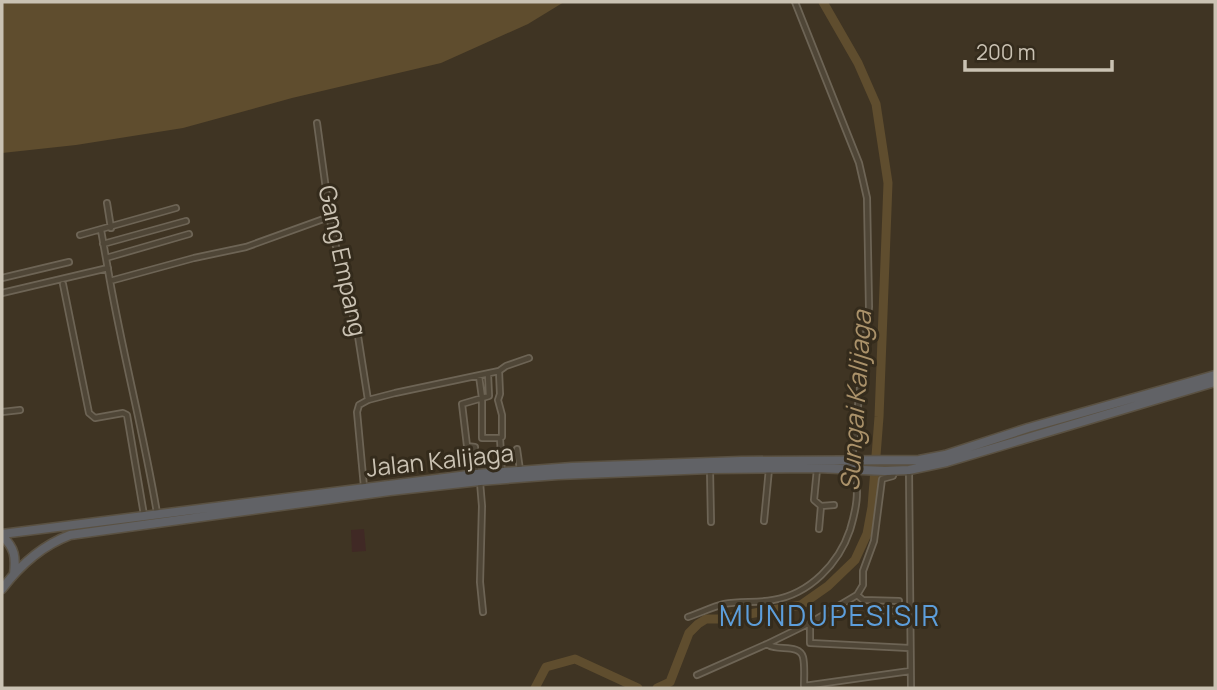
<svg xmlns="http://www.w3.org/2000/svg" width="1217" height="690" font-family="Manrope,sans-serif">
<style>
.green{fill:#402925}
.water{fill:#5f4d2e}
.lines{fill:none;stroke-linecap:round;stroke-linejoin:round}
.river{stroke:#5f4d2e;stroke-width:9}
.minor-casing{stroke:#6d6455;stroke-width:8}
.trunk-casing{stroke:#5a5142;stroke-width:11}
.minor{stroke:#4f4637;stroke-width:4.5}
.trunk{stroke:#616266;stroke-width:8}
.labels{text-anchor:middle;stroke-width:6;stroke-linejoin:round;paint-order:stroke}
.street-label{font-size:24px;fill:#cac2b3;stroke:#342b1c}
.water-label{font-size:26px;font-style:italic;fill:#ab926a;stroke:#342b1c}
.quarter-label{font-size:28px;letter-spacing:2px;fill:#5d9edb;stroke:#342b1c}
</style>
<rect width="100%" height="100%" fill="#3f3423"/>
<path class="green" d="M364,529L366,551L352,552L351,530Z"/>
<path class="water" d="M2,2H564L528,24L441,63L292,98L183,128L76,145L2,153Z"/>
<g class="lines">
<path class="river" d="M535,688L546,667L575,659L638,688
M657,688L670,682L689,633L698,624L706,619H720L801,605L828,586L855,560L867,534L872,507L879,417L888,183L876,104L858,63L823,2"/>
<defs>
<path id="minor" d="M795,2L859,163L867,198L869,307L852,460
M317,123L331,226L358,336L368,400
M107,203L111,228
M101,230L110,281L194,258L246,247L329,217
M80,235L176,208
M103,244L186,221
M106,258L189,234
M2,278L69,262
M110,281C124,359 144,435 157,513
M63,284L89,413L95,418L123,413L127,415L144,515
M2,293L108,268
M499,371L500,394L498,400L502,415V437L500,438L502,473
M479,376L482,398V438H500
M2,412L20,410
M517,449L520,470
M817,469L814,500L821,506L834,505
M710,470L711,522
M909,470L911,688
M894,471L893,476L882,479L874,541L863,571V585L857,595L810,623L767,644C776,652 799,643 803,657C805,665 804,677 804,686L910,671
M476,474L475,447L467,446L462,404L489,396L488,374
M480,482L482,506L480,582L483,612
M364,487L357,412L359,405L368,400L395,393L499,371L506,366L529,358
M764,521L769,469
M819,529L821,506
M857,595L863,600L899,601
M874,610L909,611
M688,617C700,613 712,607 724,604C740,601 757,603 773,600C810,594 839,563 850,530C856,510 860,491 854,471
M810,623V643L909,648
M697,675L767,644"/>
<path id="trunk" d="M2,534L476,474L572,467L741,461L919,460L945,455L1028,428L1215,375
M2,536C15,548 16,557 14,574
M2,589C20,565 41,546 70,535L390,491L480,481L558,475L710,469L817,468L885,471L909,470L947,462L1215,382"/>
</defs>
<use href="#minor" class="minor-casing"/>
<use href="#trunk" class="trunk-casing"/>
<use href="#minor" class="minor"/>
<use href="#trunk" class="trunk"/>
</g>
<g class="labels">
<g class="street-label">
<text transform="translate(342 261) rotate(78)" y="8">Gang Empang</text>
<text transform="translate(440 461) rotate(-6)" y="8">Jalan Kalijaga</text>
</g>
<g class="water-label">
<text transform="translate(856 401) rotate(-86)" y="9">Sungai Kalijaga</text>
</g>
<g class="quarter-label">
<text x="830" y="626">MUNDUPESISIR</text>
</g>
</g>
<rect width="1217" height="690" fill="none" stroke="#cac2b3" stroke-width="7"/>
<path d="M965 60v10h147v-10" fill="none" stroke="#cac2b3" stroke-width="3.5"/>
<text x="976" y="60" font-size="21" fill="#cac2b3" stroke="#342b1c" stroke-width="5" paint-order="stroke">200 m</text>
</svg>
